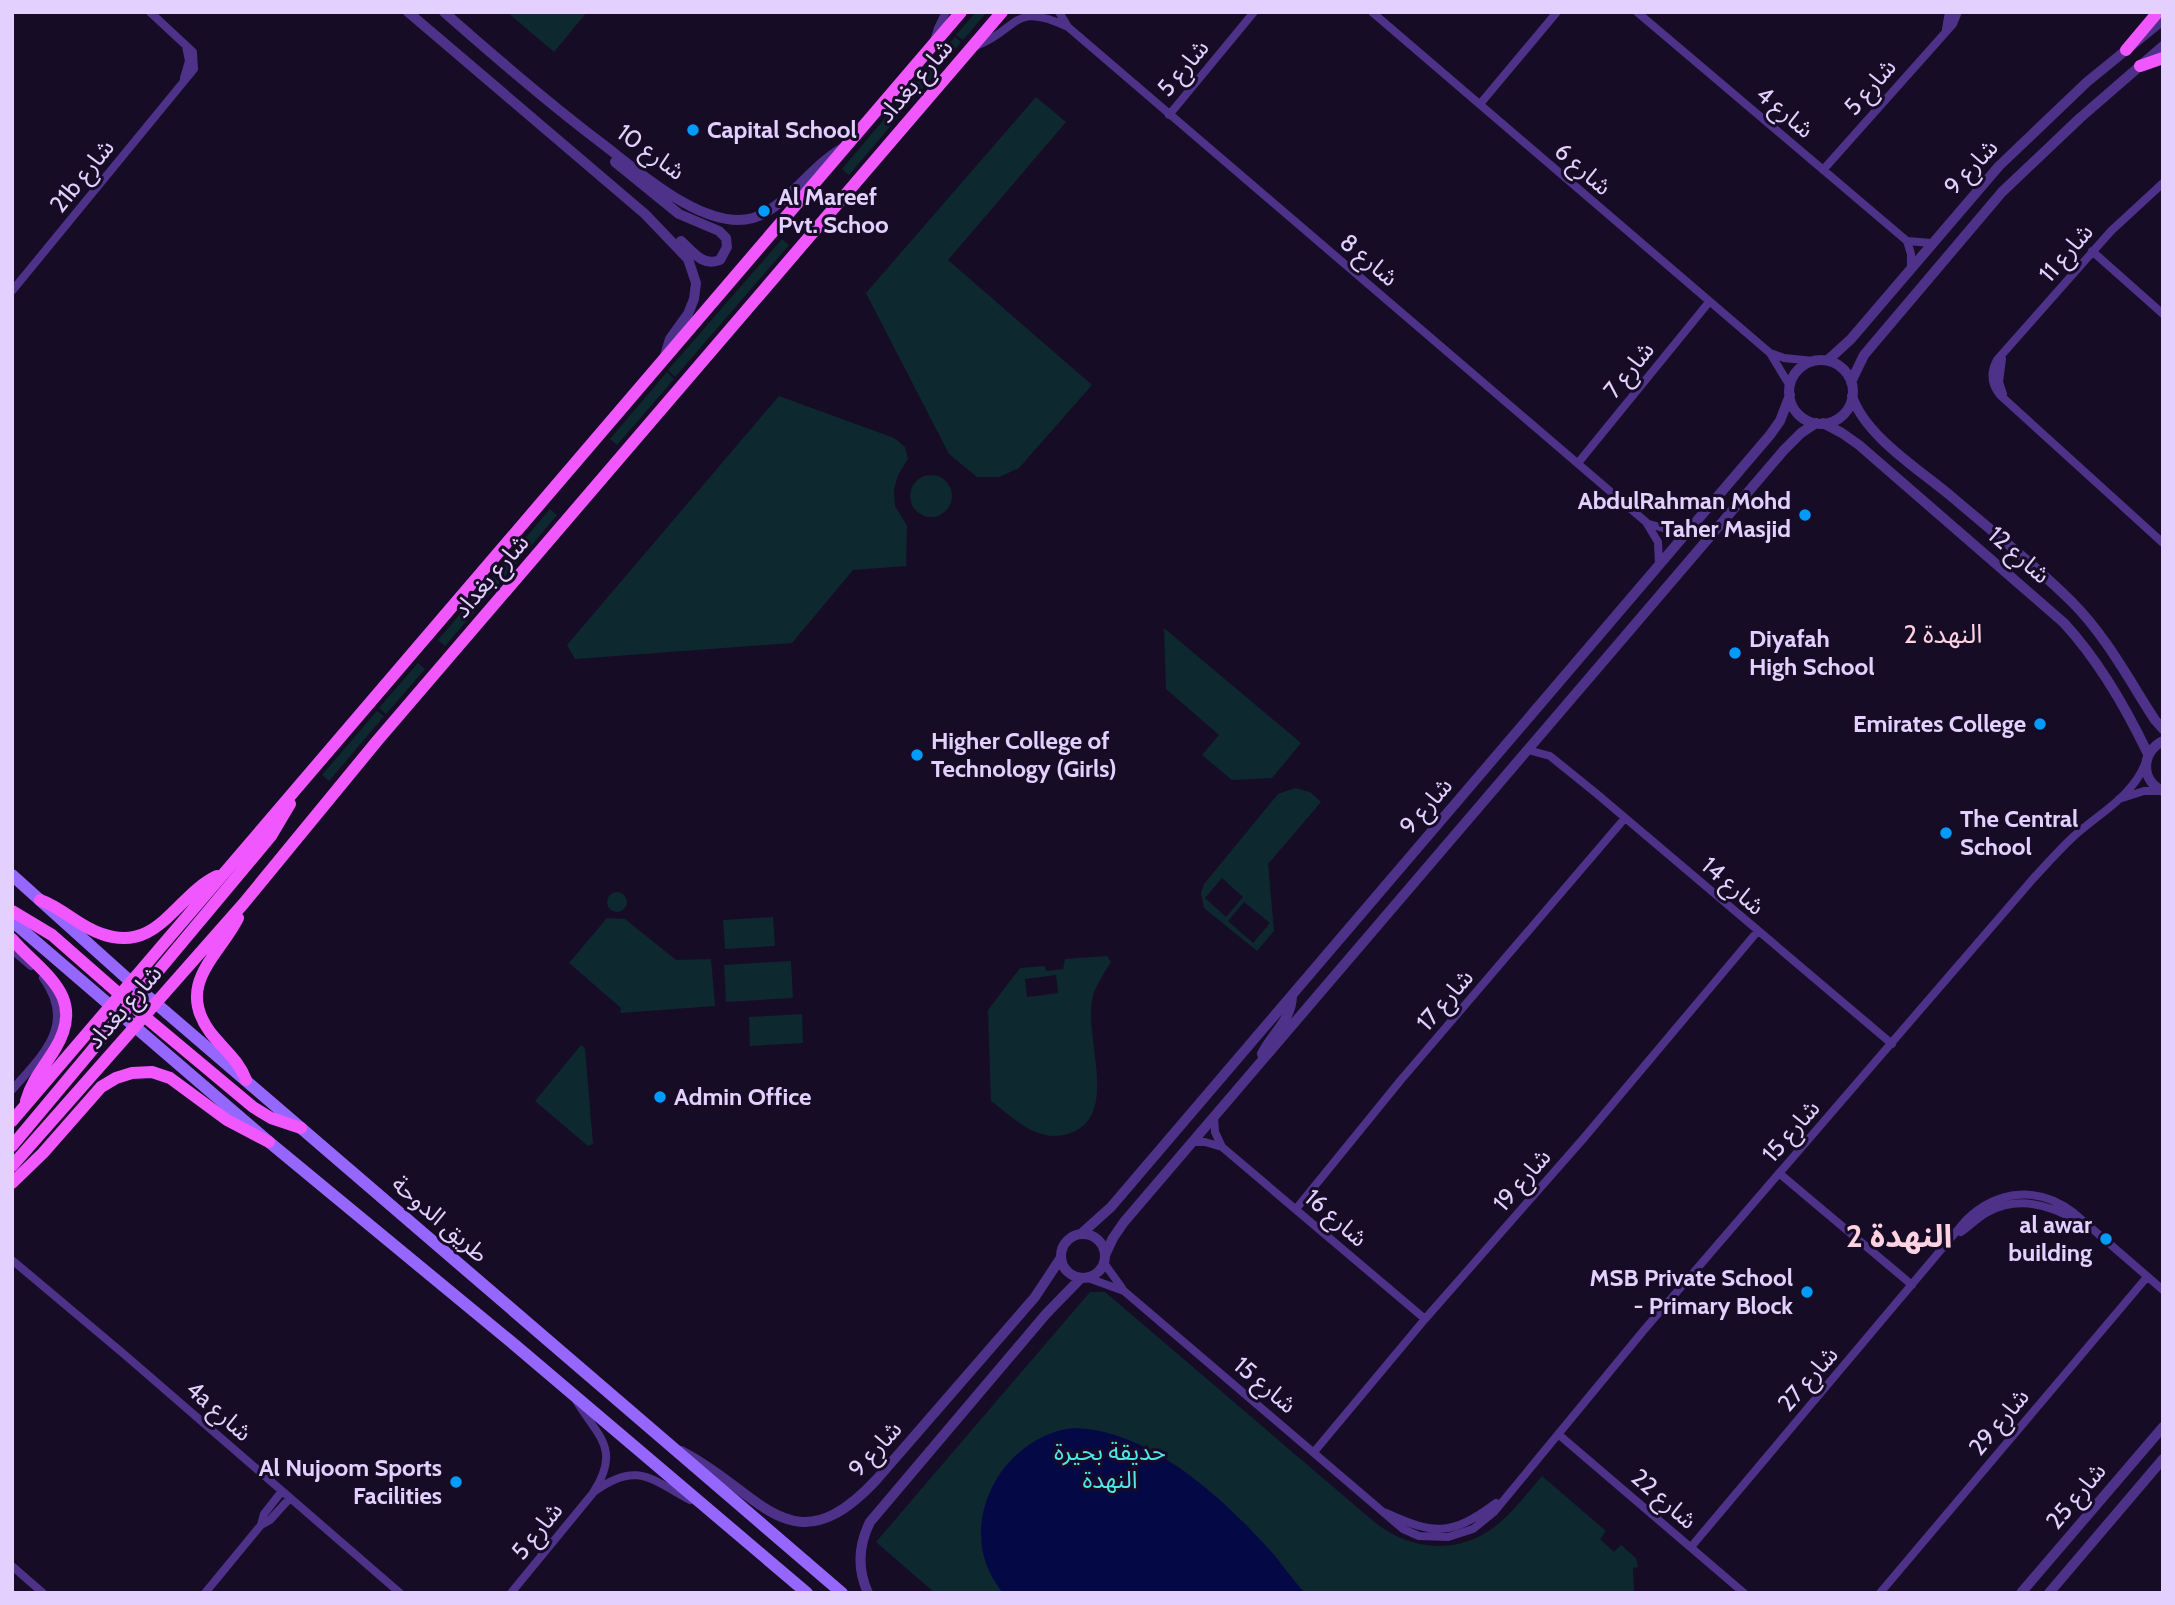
<svg xmlns="http://www.w3.org/2000/svg" width="2175" height="1605" font-family="Cabin,'Noto Sans Arabic',sans-serif">
<style>
.green{fill:#0e2830;fill-rule:evenodd}
.water{fill:#040946}
.lines{fill:none;stroke-linecap:round;stroke-linejoin:round}
.minor{stroke:#4e328a;stroke-width:8}
.tertiary{stroke:#4e328a;stroke-width:10}
.secondary{stroke:#9667ff;stroke-width:12}
.primary{stroke:#f057ff;stroke-width:12}
.poi-dot{fill:#009bfb;stroke:#170c25;stroke-width:2.5}
.labels{text-anchor:middle;stroke-width:6;stroke-linejoin:round;paint-order:stroke}
.street-label{font-size:24px;fill:#e3d0ff;stroke:#170c25}
.poi-label{font-size:24px;font-weight:bold;fill:#e3d0ff;stroke:#170c25;text-anchor:start}
.park-label{font-size:24px;fill:#4fe7ec;stroke:#170c25}
.neighbourhood-label{font-size:26px;fill:#ffd2e2;stroke:#170c25}
.district-label{font-size:32px;font-weight:bold;fill:#ffd2e2;stroke:#170c25}
</style>
<rect width="100%" height="100%" fill="#170c25"/>
<path class="green" d="M507,12H587L554,52Z
M976,12H987L963,40L956,35Z
M955,37L961,42L906,108L899,102Z
M1036,97L1066,122L948,260L1092,385L1019,468L999,477H977L949,454L866,293Z
M897,104L904,110L849,175L842,169Z
M782,239L789,245L675,377L668,370Z
M667,372L674,379L617,445L610,439Z
M779,396L894,438L905,447L908,459L898,475L894,490L895,506L907,526L906,566L853,570L792,643L575,659L567,645Z
M910 496a21 21 0 1 1 42 0a21 21 0 1 1-42 0Z
M550,509L557,515L502,580L495,574Z
M493,576L500,582L445,646L438,640Z
M1164,628L1301,743L1272,778L1232,780L1202,755L1219,735L1166,689Z
M418,663L425,669L386,714L379,708Z
M377,711L384,716L329,781L322,775Z
M1295,788L1310,792L1321,802L1268,864L1274,931L1257,951L1204,908L1201,893L1204,884L1278,794ZM1222,878L1243,897L1226,917L1205,898ZM1244,902L1270,923L1253,943L1228,921Z
M607 902a10 10 0 1 1 20 0a10 10 0 1 1-20 0Z
M773,917L775,946L725,949L723,920Z
M607,918L625,919L676,960L711,959L715,1006L620,1013L621,1008L569,963Z
M1107,956L1111,962C1103,975 1094,987 1092,1001C1085,1039 1118,1113 1073,1132C1040,1146 1015,1119 991,1101L988,1010L1020,968L1045,966L1046,971L1063,969L1065,959ZM1056,975L1058,993L1027,997L1025,979Z
M791,961L793,998L726,1002L724,965Z
M802,1014L803,1043L750,1046L749,1017Z
M581,1045L585,1048L593,1144L588,1146L535,1101Z
M1090,1292H1105L1372,1520C1408,1551 1459,1556 1497,1525C1514,1511 1528,1492 1542,1476L1606,1531L1600,1539L1614,1552L1621,1545L1636,1558L1638,1567L1633,1568L1634,1593H935L876,1542Z"/>
<path class="water" d="M1073,1428C1147,1429 1220,1495 1267,1547C1280,1561 1291,1578 1305,1593H1003C951,1532 998,1437 1073,1428Z"/>
<g class="lines">
<path class="minor" d="M1059,12L1068,27
M1372,12L1770,353L1790,386
M1637,12L1907,241L1931,243
M1946,29L1949,12
M934,41L938,28L946,12
M976,46C1019,30 1012,0 1068,27L1646,522L1658,542L1659,565
M184,78L189,61L186,46
M1480,104L1557,12
M1169,115L1254,12
M1823,170L1953,24L1958,12
M2163,183L2111,231L1997,360C1990,373 1991,384 2000,395L2163,543
M1907,241L1911,254V267
M2092,251L2163,314
M12,291L194,69L193,52L150,12
M1770,353L1784,358L1813,361
M2002,359L1999,382L2003,394
M1578,463L1709,302
M1649,524L1670,530L1693,525
M1528,750L1550,756L1597,794L1892,1044
M2119,799L2144,791H2160
M12,950L31,966
M12,1090C43,1054 77,1025 43,978
M1214,1117L1215,1132L1222,1147L1425,1319
M1193,1142H1205L1222,1147
M1779,1173L1912,1285
M1296,1209L1400,1081L1625,818
M1961,1232C1970,1226 1978,1217 1988,1212C2019,1195 2051,1205 2079,1222
M12,1260L125,1355L400,1593
M1104,1263L1122,1288
M1088,1278L1124,1291L1403,1529L1419,1536L1448,1537L1473,1529L1494,1512L1644,1330L2031,881C2045,866 2058,851 2073,837C2098,814 2132,797 2145,764
M1558,1434L1744,1593
M1314,1452L1425,1319L1583,1139L1757,932
M595,1491C637,1461 651,1479 690,1500
M1386,1513C1434,1535 1452,1536 1496,1503
M261,1525L264,1514L282,1491
M1691,1547L1966,1220C1998,1189 2039,1186 2074,1213L2163,1290
M12,1566L43,1593
M205,1593L261,1525L270,1520L290,1498
M511,1593L593,1493C621,1449 599,1438 577,1402
M1880,1593L2147,1277"/>
<path class="tertiary" d="M408,12L645,214L688,259L696,283L694,299L688,314L670,339L664,359
M444,12C495,57 546,101 600,142C636,169 704,232 753,218C784,209 811,166 841,149
M615,162L679,214L719,231L726,238L727,247L720,260C703,267 693,252 681,241
M1828,360L1851,339L1999,166L2087,82L2163,20
M1789 392a32 32 0 1 1 64 0a32 32 0 1 1-64 0Z
M1851,382L1864,355L2002,192L2080,118L2163,46
M1852,396C1865,436 1920,470 1952,497C1992,531 2035,565 2072,602C2106,636 2129,680 2155,720L2163,729
M1823,423L1842,433L1859,445L2064,623C2099,661 2126,708 2148,754
M2163,741C2141,752 2140,780 2163,791
M1262,1054C1272,1033 1292,1020 1292,995
M1061 1256a22 22 0 1 1 44 0a22 22 0 1 1-44 0Z
M1081,1234L1111,1207L1770,435L1780,421L1790,395
M1105,1255L1113,1238L1124,1222L1784,450L1801,433L1816,423
M681,1451C761,1491 791,1572 877,1479L1035,1297L1060,1259
M868,1593C857,1569 858,1546 870,1522L1046,1314L1081,1278
M2021,1593L2163,1427
M2049,1593L2163,1459"/>
<path class="secondary" d="M12,875L131,982L842,1593
M12,921L269,1142L516,1346L807,1593"/>
<path class="primary" d="M2126,50L2158,12
M2140,66L2163,58
M40,900C63,908 79,927 102,934C158,954 176,895 217,876
M12,911L52,935L125,999
M238,918C219,956 175,984 210,1032C223,1049 238,1059 246,1080
M12,939C41,973 88,995 55,1049C44,1067 32,1080 26,1101
M138,1011L253,1107L271,1118L301,1128
M12,1121L961,12
M12,1146L271,836L290,804
M12,1166L244,903L377,741L1002,12
M12,1183L43,1153L101,1087L116,1078L132,1073L152,1072L170,1078L227,1120L269,1142"/>
</g>
<g class="poi-dot">
<circle cx="693" cy="130" r="7"/>
<circle cx="764" cy="211" r="7"/>
<circle cx="1805" cy="515" r="7"/>
<circle cx="1735" cy="653" r="7"/>
<circle cx="2040" cy="724" r="7"/>
<circle cx="917" cy="755" r="7"/>
<circle cx="1946" cy="833" r="7"/>
<circle cx="660" cy="1097" r="7"/>
<circle cx="2106" cy="1239" r="7"/>
<circle cx="1807" cy="1292" r="7"/>
<circle cx="456" cy="1482" r="7"/>
</g>
<g class="labels">
<g class="street-label">
<text transform="translate(1183 68) rotate(-50)" y="8">شارع 5</text>
<text transform="translate(915 81) rotate(-49)" y="8">شارع بغداد</text>
<text transform="translate(1870 87) rotate(-49)" y="8">شارع 5</text>
<text transform="translate(1785 112) rotate(40)" y="8">شارع 4</text>
<text transform="translate(651 152) rotate(36)" y="8">شارع 10</text>
<text transform="translate(1971 167) rotate(-47)" y="8">شارع 9</text>
<text transform="translate(1583 169) rotate(41)" y="8">شارع 6</text>
<text transform="translate(82 176) rotate(-51)" y="8">21b شارع</text>
<text transform="translate(2066 253) rotate(-49)" y="8">شارع 11</text>
<text transform="translate(1369 260) rotate(40)" y="8">شارع 8</text>
<text transform="translate(1629 370) rotate(-51)" y="8">شارع 7</text>
<text transform="translate(2019 555) rotate(41)" y="8">شارع 12</text>
<text transform="translate(491 576) rotate(-49)" y="8">شارع بغداد</text>
<text transform="translate(1426 806) rotate(-49)" y="8">شارع 9</text>
<text transform="translate(1733 886) rotate(41)" y="8">شارع 14</text>
<text transform="translate(1445 1000) rotate(-49)" y="8">شارع 17</text>
<text transform="translate(124 1007) rotate(-49)" y="8">شارع بغداد</text>
<text transform="translate(1791 1131) rotate(-49)" y="8">شارع 15</text>
<text transform="translate(1522 1180) rotate(-49)" y="8">شارع 19</text>
<text transform="translate(1336 1218) rotate(41)" y="8">شارع 16</text>
<text transform="translate(440 1219) rotate(41)" y="8">طريق الدوحة</text>
<text transform="translate(1808 1379) rotate(-49)" y="8">شارع 27</text>
<text transform="translate(1265 1385) rotate(40)" y="8">شارع 15</text>
<text transform="translate(219 1411) rotate(41)" y="8">4a شارع</text>
<text transform="translate(1999 1422) rotate(-50)" y="8">شارع 29</text>
<text transform="translate(875 1449) rotate(-48)" y="8">شارع 9</text>
<text transform="translate(2076 1496) rotate(-50)" y="8">شارع 25</text>
<text transform="translate(1664 1499) rotate(41)" y="8">شارع 22</text>
<text transform="translate(537 1531) rotate(-51)" y="8">شارع 5</text>
</g>
<g class="poi-label">
<text x="707" y="138">Capital School</text>
<text x="778" y="205">Al Mareef<tspan x="778" dy="28">Pvt. Schoo</tspan></text>
<text x="1791" y="509" text-anchor="end">AbdulRahman Mohd<tspan x="1791" dy="28">Taher Masjid</tspan></text>
<text x="1749" y="647">Diyafah<tspan x="1749" dy="28">High School</tspan></text>
<text x="2026" y="732" text-anchor="end">Emirates College</text>
<text x="931" y="749">Higher College of<tspan x="931" dy="28">Technology (Girls)</tspan></text>
<text x="1960" y="827">The Central<tspan x="1960" dy="28">School</tspan></text>
<text x="674" y="1105">Admin Office</text>
<text x="2092" y="1233" text-anchor="end">al awar<tspan x="2092" dy="28">building</tspan></text>
<text x="1793" y="1286" text-anchor="end">MSB Private School<tspan x="1793" dy="28">- Primary Block</tspan></text>
<text x="442" y="1476" text-anchor="end">Al Nujoom Sports<tspan x="442" dy="28">Facilities</tspan></text>
</g>
<g class="park-label">
<text x="1110" y="1460">حديقة بحيرة<tspan x="1110" dy="28">النهدة</tspan></text>
</g>
<g class="neighbourhood-label">
<text x="1943" y="643">النهدة 2</text>
</g>
<g class="district-label">
<text x="1899" y="1247">النهدة 2</text>
</g>
</g>
<rect width="2175" height="1605" fill="none" stroke="#e3d0ff" stroke-width="28"/>
</svg>
